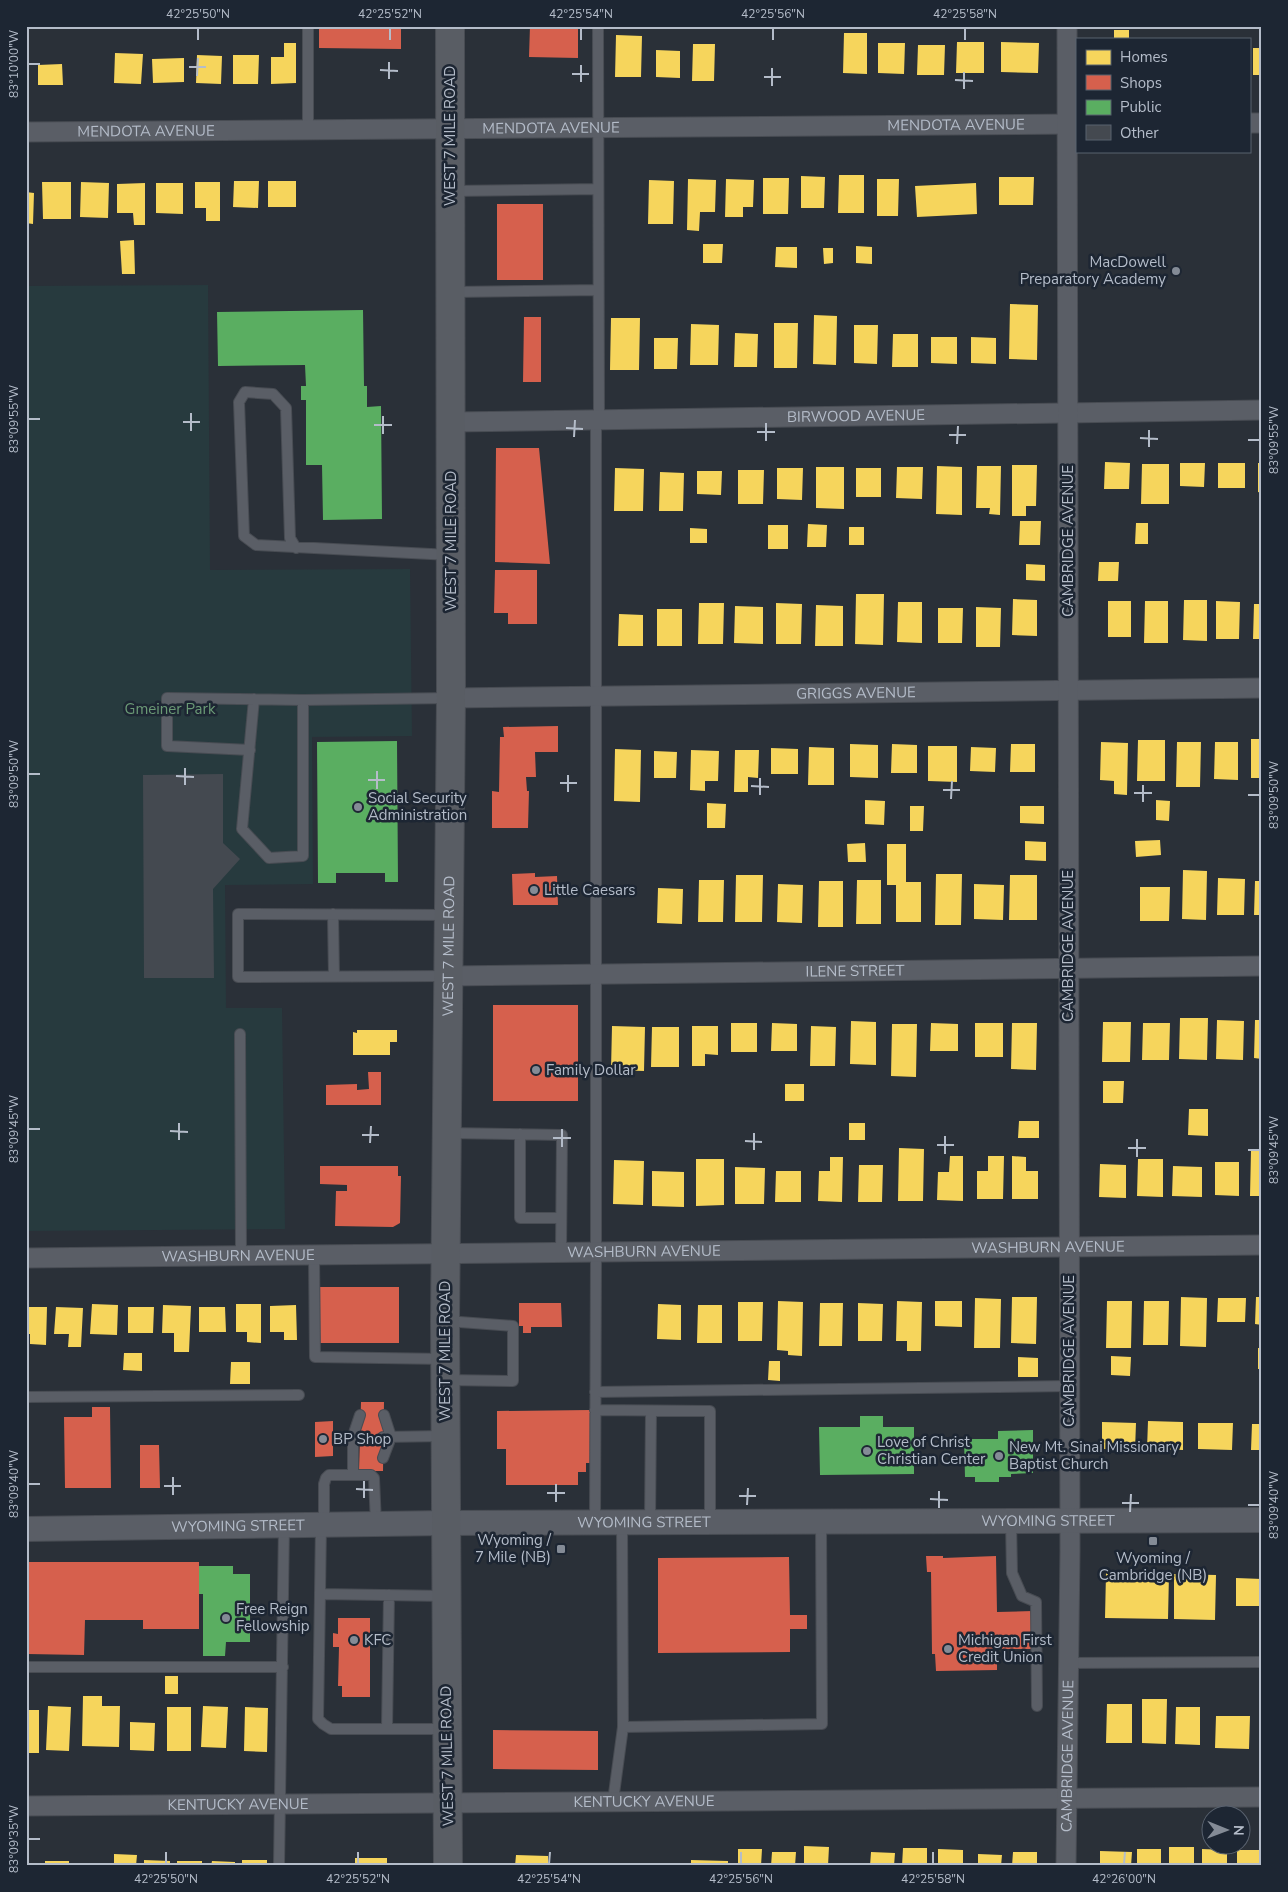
<svg xmlns="http://www.w3.org/2000/svg" width="1288" height="1892" font-family="'Nunito Sans',sans-serif">
<style>
.green{fill:#273a3e}
.homes{fill:#f6d55c}
.shops{fill:#d6604d}
.public{fill:#5aae61}
.building{fill:#444950}
.lines{fill:none;stroke-linecap:round;stroke-linejoin:round}
.service-casing{stroke:#484c53;stroke-width:12}
.minor-casing{stroke:#484c53;stroke-width:21}
.tertiary-casing{stroke:#484c53;stroke-width:26}
.secondary-casing{stroke:#484c53;stroke-width:30}
.service{stroke:#5a5e66;stroke-width:10}
.minor{stroke:#5a5e66;stroke-width:19}
.tertiary{stroke:#5a5e66;stroke-width:24}
.secondary{stroke:#595d64;stroke-width:28}
.ticks{fill:none;stroke:#b4bcc9;stroke-width:2}
.poi-dot{fill:#848b96;stroke:#1d2633;stroke-width:2}
.labels{text-anchor:middle;stroke-width:5;stroke-linejoin:round;paint-order:stroke}
.street-label{font-size:15px;fill:#b4bcc9;stroke:#1d2633}
.poi-label{font-size:15px;fill:#b4bcc9;stroke:#1d2633;text-anchor:start}
.park-label{font-size:15px;fill:#6b9a76;stroke:#1d2633}
.neatline{fill:none;stroke:#b4bcc9;stroke-width:2}
.ticks-label{font-size:12px;text-anchor:middle;fill:#b4bcc9}
</style>
<rect width="100%" height="100%" fill="#2a3038"/>
<path class="green" d="M208,285L210,570L410,569L412,736L312,737L313,884L225,885L226,1008H282L285,1229L26,1231V286Z"/>
<path class="homes" d="M1114,30H1129V39H1114Z
M844,33H867V74L843,73Z
M616,35L642,36L641,77H615Z
M957,42H984V73H956Z
M1001,42L1039,43L1038,73L1001,72Z
M284,43H296V83L271,84V57H284Z
M878,43H905L904,74L878,73Z
M693,44H715L714,81H692Z
M918,45H945L944,75H917Z
M1253,48H1262V75H1253Z
M656,50L680,51V78L656,77Z
M115,53L143,54L141,84L114,83Z
M197,55L222,56L221,84L196,83Z
M233,55H259L258,84H233Z
M184,58V82L153,83L152,59Z
M62,64L63,85H38V65Z
M839,175H864V213H838Z
M801,176L825,177L824,208H801Z
M999,177H1034L1033,205H999Z
M763,178H789L788,214H763Z
M688,179L716,180L715,212H700L699,231L687,230Z
M726,179L754,180L753,207H743V217H725Z
M877,179H899L898,216H877Z
M649,180L674,181L673,224H648Z
M234,181H259L258,208L233,207Z
M268,181H296V207H268Z
M42,182H71V219H43Z
M81,182L109,183L108,218L80,217Z
M195,182H220V221H206V208H195Z
M145,183V225H134L133,213H117V184Z
M156,183H183V214L156,213Z
M976,183L977,214L917,217L915,186Z
M26,192L34,193L33,224L26,223Z
M134,240L135,274H122L120,241Z
M703,244H723L722,263H703Z
M856,246L872,247V264L856,263Z
M776,247H797V268L775,267Z
M823,248H833V263L824,264Z
M1010,304L1038,305L1037,360L1009,359Z
M814,315L837,316L836,365L813,364Z
M611,318H640L639,370H610Z
M774,323H798L797,368H774Z
M691,324L719,325L718,365H690Z
M854,325H878L877,364L854,363Z
M735,333L758,334L757,367H734Z
M893,334H918V367H892Z
M931,337H957V364L931,363Z
M971,337L996,338V364L971,363Z
M654,338H678L677,369H654Z
M1105,462L1130,463L1129,489H1104Z
M1180,463H1205L1204,487L1180,486Z
M1218,463H1245V488H1218Z
M1258,463H1262V493L1258,492Z
M1142,464H1169V504H1141Z
M1012,465H1037L1036,506H1026V516H1012Z
M937,466L962,467V515L936,514Z
M977,466H1001L1000,515L989,514L990,508H976Z
M816,467H844V509L816,508Z
M897,467H923L922,499L896,498Z
M615,468L644,469L643,511H614Z
M777,468H803L802,500L777,499Z
M856,468H881V497H856Z
M738,470H764L763,504H738Z
M697,471H722L721,495L697,494Z
M660,472L684,473L683,511H659Z
M1020,521H1041L1040,545H1019Z
M1136,523H1148V544H1135Z
M808,524L827,525L826,547H807Z
M768,525H788V549H768Z
M849,527H864V545H849Z
M690,528L707,529V543H690Z
M1099,562H1119L1118,581H1098Z
M1026,564L1045,565V581L1026,580Z
M856,594H884L883,645L855,644Z
M1013,599L1037,600V636L1012,635Z
M1184,600H1207V641L1183,640Z
M1108,601H1131V637H1108Z
M1145,601H1168V643H1144Z
M1216,601L1240,602L1239,639H1216Z
M898,602H922V643L897,642Z
M699,603H724L723,644H698Z
M776,603L802,604L801,644H776Z
M1254,604H1262V639H1253Z
M816,605L843,606V646H815Z
M735,606L763,607V644L734,643Z
M976,607L1001,608L1000,647H976Z
M938,608H963L962,643H938Z
M657,609H682V646H657Z
M619,614L643,615V646H618Z
M1251,739H1262V778H1251Z
M1138,740H1165V781H1137Z
M1101,742L1128,743L1127,795L1114,794V781L1100,780Z
M1177,742H1201L1200,787H1176Z
M1215,742H1238V780L1214,779Z
M850,744L878,745V778L850,777Z
M892,744L917,745V773H891Z
M1011,744H1035V772H1010Z
M928,746H957V782L928,781Z
M809,747L834,748V785H808Z
M971,747L996,748L995,772L970,771Z
M771,748L798,749V774H771Z
M615,749L641,750L640,802L614,801Z
M691,750L719,751L718,781H705V791L690,790Z
M735,750H759L758,778L748,777V792H734Z
M654,751L677,752L676,778H654Z
M865,800L885,801L884,825L865,824Z
M1156,800L1170,801L1169,821L1156,820Z
M707,803L726,804L725,828H707Z
M910,806H924L923,831H910Z
M1020,806H1044V824L1020,823Z
M1160,840L1161,855L1136,857L1135,841Z
M1025,841L1046,842V861L1025,860Z
M865,843L866,862H848L847,844Z
M887,844H906V882H921V922H896V885H887Z
M1183,870L1207,871L1206,920L1182,919Z
M936,874H962L961,925H935Z
M736,875H763L762,922H735Z
M1010,875H1037V920H1009Z
M1218,878L1245,879L1244,915H1217Z
M699,880H724L723,922H698Z
M857,880H881V924H856Z
M819,881H843V927H818Z
M1255,881H1262V915H1254Z
M778,884L803,885L802,923L777,922Z
M974,884L1004,885L1003,920L974,919Z
M1140,887H1170L1169,921H1140Z
M658,888L683,889L682,924L657,923Z
M1180,1018H1208L1207,1060L1179,1059Z
M1217,1020L1244,1021L1243,1060L1216,1059Z
M1255,1020H1262V1059L1254,1058Z
M851,1021L876,1022V1065L850,1064Z
M1103,1022H1131L1130,1062H1102Z
M731,1023H757V1052H731Z
M772,1023L797,1024V1051H771Z
M931,1023L958,1024V1051H930Z
M975,1023H1003V1057H975Z
M1012,1023H1037L1036,1070L1011,1069Z
M1143,1023H1170L1169,1060H1142Z
M892,1024H917L916,1077L891,1076Z
M612,1026L645,1027L644,1071L611,1070Z
M692,1026H718V1055L705,1054V1066H692Z
M811,1026L836,1027L835,1066H810Z
M652,1027H679V1067H651Z
M357,1030H397V1042H390V1055H353V1032L357,1033Z
M1103,1081H1124L1123,1103H1103Z
M785,1084H804V1101H785Z
M1189,1109H1208V1136L1188,1135Z
M1019,1121H1039V1138H1018Z
M849,1123H865V1140H849Z
M899,1148L924,1149L923,1201H898Z
M1251,1150H1262V1196H1250Z
M950,1156H963V1201L937,1200L938,1172H949Z
M988,1156H1004L1003,1199H977V1171H988Z
M1012,1156L1026,1157V1171H1038V1199H1012Z
M830,1157H843L842,1202L818,1201L819,1171H830Z
M696,1159H724V1205L696,1206Z
M1138,1159H1163V1197L1137,1196Z
M614,1160L644,1161L643,1205L613,1204Z
M1215,1162H1239V1196L1215,1195Z
M1100,1164L1126,1165V1198L1099,1197Z
M859,1165H883L882,1202H858Z
M1173,1166L1202,1167V1197L1172,1196Z
M735,1167L765,1168L764,1204H735Z
M652,1171L684,1172V1207L652,1206Z
M776,1171H801V1202H775Z
M1012,1297H1037L1036,1344L1011,1343Z
M1181,1297L1207,1298L1206,1347L1180,1346Z
M1256,1297H1262V1325L1255,1324Z
M975,1298L1001,1299L1000,1348H974Z
M1218,1298H1246L1245,1322H1217Z
M778,1301L803,1302L802,1356L788,1355V1351L777,1350Z
M897,1301L922,1302L921,1351H907V1341H896Z
M935,1301H962V1327L935,1326Z
M1107,1301H1132L1131,1348H1106Z
M1144,1301H1169L1168,1345H1143Z
M738,1302H763L762,1341H738Z
M820,1303H843L842,1346H819Z
M858,1303L883,1304L882,1341H858Z
M92,1304L118,1305L117,1335L90,1334Z
M236,1304H261V1343L247,1342V1332H236Z
M658,1304L681,1305V1340L657,1339Z
M163,1305L191,1306L189,1352H174V1333H162Z
M296,1305L297,1340H284V1332H270V1306Z
M698,1305H722V1343H697Z
M26,1307H47L46,1345L30,1344V1334H26Z
M56,1307L83,1308L81,1347H68L69,1334H54Z
M128,1307H154L153,1333H128Z
M199,1307H225L226,1332H199Z
M1258,1348H1262V1369H1258Z
M124,1353H142V1371L123,1370Z
M1111,1356L1131,1357L1130,1376L1111,1375Z
M1018,1357L1038,1358V1377H1018Z
M769,1361H780V1381L768,1380Z
M231,1362H250V1384H230Z
M1148,1421L1183,1422V1450L1147,1449Z
M1102,1422L1136,1423L1135,1450L1102,1449Z
M1198,1423H1233L1232,1450L1198,1449Z
M1252,1424H1262V1450H1251Z
M1106,1573L1169,1574L1168,1619L1105,1618Z
M1174,1574L1216,1575L1215,1620L1174,1619Z
M1236,1578L1262,1579V1606H1236Z
M165,1676H178V1694H165Z
M83,1696H102V1706H120L119,1747L82,1746Z
M1142,1699H1167L1166,1744L1142,1743Z
M1107,1704H1132V1743H1106Z
M48,1706L71,1707L69,1751L46,1750Z
M203,1706L228,1707L226,1748L201,1747Z
M167,1707H191V1751H167Z
M245,1707L268,1708L267,1752L244,1751Z
M1176,1707H1200V1745L1175,1744Z
M26,1710H39V1753H26Z
M1216,1716H1250L1249,1749L1215,1748Z
M130,1722L155,1723L154,1751L130,1750Z
M804,1846L829,1847L828,1866H804Z
M1169,1847H1194V1866H1169Z
M903,1848H927V1866H902Z
M738,1849H762L761,1866H738Z
M938,1849L963,1850V1866H938Z
M1137,1849H1161V1866H1137Z
M1202,1849L1227,1850V1866H1202Z
M1237,1850H1261V1866H1237Z
M1100,1851L1132,1852L1131,1866H1100Z
M772,1852H796L795,1866H771Z
M871,1852L895,1853L894,1866H870Z
M1013,1852H1037V1866H1012Z
M114,1854L137,1855L136,1866H114Z
M978,1854L1002,1855L1001,1866H978Z
M516,1855L548,1856V1866H515Z
M355,1858H387V1866H355Z
M144,1860L170,1861V1866H144Z
M242,1860H267V1866H242Z
M691,1860L728,1861V1866H691Z
M45,1861H69V1866H45Z
M177,1861H202V1866H177Z
M212,1861L235,1862V1866H211Z
M646,1863H669V1866H646Z"/>
<path class="shops" d="M319,26H401V49L319,48Z
M530,26H578V58L529,57Z
M497,204H543V280H497Z
M524,317H541V382H523Z
M496,448H539L550,564L495,562Z
M495,570H537V624H508V613H494Z
M558,726V752H535L536,777H526L527,791H529L528,828H492V791L499,792L500,737H504L503,727Z
M535,873V877L557,876L558,905H513L512,874Z
M493,1005H578V1101H493Z
M368,1072H381V1105H326V1085L357,1084V1090L369,1089Z
M320,1166H398V1176H401L400,1223L393,1227L335,1226L336,1191H347V1185L320,1184Z
M319,1287H399V1343H319Z
M519,1303H561L562,1327H531V1333H523V1326H519Z
M361,1402H384L383,1471H359Z
M92,1407H110L111,1488H65L64,1417H92Z
M590,1410V1463H586V1472H578V1485H506V1449H497V1411Z
M333,1421V1456L315,1457V1422Z
M140,1445H159L160,1488H140Z
M926,1556H943V1558L996,1556L997,1612L1033,1611V1649H997V1670L936,1671L935,1654H932L931,1572H927Z
M789,1557L790,1615H807V1629H790V1652L658,1653V1558Z
M28,1562H199V1629H143V1620H85L84,1655L27,1654Z
M338,1618H370V1697H342V1686H338L339,1647H333V1633L338,1634Z
M493,1730L598,1731V1770L493,1769Z"/>
<path class="public" d="M363,310L364,386H367V407L381,406L382,519L323,520L322,465H306V400H301V386H306L305,365L218,366L217,312Z
M397,741L398,882H385V873H336V883H318L317,742Z
M860,1416H883V1427H914V1474L820,1475L819,1427H860Z
M1033,1430V1473L1011,1474V1477H999V1482H975V1477H965L964,1439H998V1431Z
M199,1566H233V1574H250V1642H226L225,1656H203V1594H199Z"/>
<path class="building" d="M223,774V843L240,859L213,889L214,978H144L143,775Z"/>
<g class="lines">
<defs>
<path id="service" d="M598,26L599,420
M308,130V26
M451,191L598,189
M452,292L598,290
M296,548L290,538L286,408L273,394L245,392L239,402L244,536L256,545L450,555
M254,699L242,829L269,858L303,856V700
M250,750L167,746V698L303,700L451,698
M333,914L334,977
M448,915L238,914V977L448,976
M240,1034L241,1256
M448,1133L562,1135L561,1253
M520,1134V1218H561
M314,1255L315,1357L445,1359
M446,1321L513,1326V1381L447,1380
M595,1392L1069,1386
M26,1397L299,1395
M595,1410L710,1411V1522
M383,1437L444,1436
M383,1458L391,1437L384,1415
M353,1475V1436L360,1415
M1011,1522L1012,1573L1022,1596L1036,1602L1037,1706
M595,1523L596,1253V420
M622,1523L623,1727L822,1724L821,1522
M650,1523L651,1411
M321,1525L320,1594L445,1596
M324,1525V1484L326,1478L329,1475H371L374,1478L376,1524
M320,1594L318,1719L323,1724L331,1729H446
M1068,1663L1262,1662
M26,1667H283
M387,1728L389,1595
M613,1801L623,1727
M279,1866L284,1526"/>
<g id="minor">
<path d="M1249,123H1262"/>
<path id="s1" d="M26,132L1077,124"/>
<path id="s2" d="M451,422L1262,410"/>
<path id="s3" d="M451,698L1262,688"/>
<path id="s4" d="M449,976L1262,966"/>
<path id="s5" d="M26,1258L1262,1245"/>
<path id="s6" d="M26,1806L1262,1797"/>
<path id="s7" d="M1066,1866L1070,1551L1067,26"/>
</g>
<g id="tertiary">
<path id="s8" d="M26,1529L445,1523L1262,1520"/>
</g>
<g id="secondary">
<path id="s9" d="M448,1866L445,1321L451,698L450,26"/>
</g>
</defs>
<use href="#service" class="service-casing"/>
<use href="#minor" class="minor-casing"/>
<use href="#tertiary" class="tertiary-casing"/>
<use href="#secondary" class="secondary-casing"/>
<use href="#service" class="service"/>
<use href="#minor" class="minor"/>
<use href="#tertiary" class="tertiary"/>
<use href="#secondary" class="secondary"/>
</g>
<path class="ticks" d="M198,40V28M390,40V28M581,40V28M773,40V28M965,40V28M28,64H40M189,67H206M380,70L398,71M572,74H589M197,76L198,58M764,77H781M389,79V62M955,80L973,81M581,82V65M772,86V68M964,89V72M28,419H40M183,422H200M374,425H392M566,428L583,429M191,431V413M757,432H775M383,434V416M949,435H966M574,437L575,420M1140,438L1158,439M1248,440H1260M766,441V423M957,444L958,426M1149,447V430M28,774H40M176,776L194,777M368,780H385M560,783H577M185,785V768M751,786L769,787M377,789V771M943,790H960M568,792V775M1134,793H1152M760,795V778M1248,795H1260M951,799L952,781M1143,802V785M28,1129H40M170,1131L188,1132M362,1135H379M553,1138H571M179,1140V1123M745,1141L762,1142M370,1143L371,1126M937,1145H954M562,1147V1129M1128,1148H1146M754,1150V1133M1248,1150H1260M945,1154V1136M1137,1157V1139M28,1484H40M164,1486H181M356,1489L373,1490M547,1493H565M173,1495V1477M739,1496H756M364,1498V1481M930,1499L948,1500M556,1502V1484M1122,1503H1139M747,1505L748,1488M1248,1505H1260M939,1508V1491M1130,1512L1131,1494M28,1839H40M166,1864V1852M358,1864V1852M549,1864L550,1852M741,1864V1852M933,1864V1852M1124,1864L1125,1852"/>
<g class="poi-dot">
<circle cx="1176" cy="271" r="5"/>
<circle cx="358" cy="807" r="5"/>
<circle cx="534" cy="890" r="5"/>
<circle cx="536" cy="1070" r="5"/>
<circle cx="323" cy="1439" r="5"/>
<circle cx="867" cy="1451" r="5"/>
<circle cx="999" cy="1456" r="5"/>
<rect x="1148" y="1536" width="10" height="10" rx="2.5"/>
<rect x="556" y="1544" width="10" height="10" rx="2.5"/>
<circle cx="226" cy="1618" r="5"/>
<circle cx="354" cy="1640" r="5"/>
<circle cx="948" cy="1649" r="5"/>
</g>
<g class="labels">
<g class="street-label">
<text dy="5" stroke="none"><textPath href="#s1" startOffset="930">MENDOTA AVENUE</textPath></text>
<text dy="5" stroke="none"><textPath href="#s1" startOffset="525">MENDOTA AVENUE</textPath></text>
<text dy="5" stroke="none"><textPath href="#s1" startOffset="120">MENDOTA AVENUE</textPath></text>
<text transform="translate(450 136) rotate(-90)" y="5">WEST 7 MILE ROAD</text>
<text dy="5" stroke="none"><textPath href="#s2" startOffset="405">BIRWOOD AVENUE</textPath></text>
<text transform="translate(451 541) rotate(-90)" y="5">WEST 7 MILE ROAD</text>
<text transform="translate(1068 541) rotate(-90)" y="5">CAMBRIDGE AVENUE</text>
<text dy="5" stroke="none"><textPath href="#s3" startOffset="405">GRIGGS AVENUE</textPath></text>
<text dy="5" stroke="none"><textPath href="#s9" startOffset="920">WEST 7 MILE ROAD</textPath></text>
<text transform="translate(1068 946) rotate(-90)" y="5">CAMBRIDGE AVENUE</text>
<text dy="5" stroke="none"><textPath href="#s4" startOffset="406">ILENE STREET</textPath></text>
<text dy="5" stroke="none"><textPath href="#s5" startOffset="1022">WASHBURN AVENUE</textPath></text>
<text dy="5" stroke="none"><textPath href="#s5" startOffset="618">WASHBURN AVENUE</textPath></text>
<text dy="5" stroke="none"><textPath href="#s5" startOffset="212">WASHBURN AVENUE</textPath></text>
<text transform="translate(445 1351) rotate(-90)" y="5">WEST 7 MILE ROAD</text>
<text transform="translate(1069 1351) rotate(-90)" y="5">CAMBRIDGE AVENUE</text>
<text dy="5" stroke="none"><textPath href="#s8" startOffset="1022">WYOMING STREET</textPath></text>
<text dy="5" stroke="none"><textPath href="#s8" startOffset="618">WYOMING STREET</textPath></text>
<text dy="5" stroke="none"><textPath href="#s8" startOffset="212">WYOMING STREET</textPath></text>
<text transform="translate(447 1756) rotate(-91)" y="5">WEST 7 MILE ROAD</text>
<text dy="5" stroke="none"><textPath href="#s7" startOffset="110">CAMBRIDGE AVENUE</textPath></text>
<text dy="5" stroke="none"><textPath href="#s6" startOffset="618">KENTUCKY AVENUE</textPath></text>
<text dy="5" stroke="none"><textPath href="#s6" startOffset="212">KENTUCKY AVENUE</textPath></text>
</g>
<g class="poi-label">
<text x="1166" y="267" text-anchor="end">MacDowell<tspan x="1166" dy="17">Preparatory Academy</tspan></text>
<text x="368" y="803">Social Security<tspan x="368" dy="17">Administration</tspan></text>
<text x="544" y="895">Little Caesars</text>
<text x="546" y="1075">Family Dollar</text>
<text x="333" y="1444">BP Shop</text>
<text x="877" y="1447">Love of Christ<tspan x="877" dy="17">Christian Center</tspan></text>
<text x="1009" y="1452">New Mt. Sinai Missionary<tspan x="1009" dy="17">Baptist Church</tspan></text>
<text x="551" y="1545" text-anchor="end">Wyoming /<tspan x="551" dy="17">7 Mile (NB)</tspan></text>
<text x="1153" y="1563" text-anchor="middle">Wyoming /<tspan x="1153" dy="17">Cambridge (NB)</tspan></text>
<text x="236" y="1614">Free Reign<tspan x="236" dy="17">Fellowship</tspan></text>
<text x="364" y="1645">KFC</text>
<text x="958" y="1645">Michigan First<tspan x="958" dy="17">Credit Union</tspan></text>
</g>
<g class="park-label">
<text x="170" y="714">Gmeiner Park</text>
</g>
</g>
<rect width="1288" height="1892" fill="none" stroke="#1d2633" stroke-width="55"/>
<rect x="1076" y="38" width="175" height="115" fill="#1d2633" stroke="#59626f"/>
<rect x="1086" y="50" width="25" height="15" fill="#f6d55c" stroke="#59626f"/>
<text x="1120" y="62" font-size="15" fill="#b4bcc9">Homes</text>
<rect x="1086" y="75" width="25" height="15" fill="#d6604d" stroke="#59626f"/>
<text x="1120" y="88" font-size="15" fill="#b4bcc9">Shops</text>
<rect x="1086" y="100" width="25" height="15" fill="#5aae61" stroke="#59626f"/>
<text x="1120" y="112" font-size="15" fill="#b4bcc9">Public</text>
<rect x="1086" y="125" width="25" height="15" fill="#444950" stroke="#59626f"/>
<text x="1120" y="138" font-size="15" fill="#b4bcc9">Other</text>
<g transform="translate(1226 1830) rotate(91)"><circle r="24" fill="#1d2633" stroke="#59626f"/>
<path d="M0-4L9 19L0 12L-9 19Z" fill="#848b96"/>
<text y="-8" font-size="14" font-weight="bold" text-anchor="middle" fill="#b4bcc9">N</text>
</g>
<rect x="28" y="28" width="1232" height="1836" class="neatline"/>
<g class="ticks-label">
<text x="198" y="18">42°25'50"N</text>
<text x="390" y="18">42°25'52"N</text>
<text x="581" y="18">42°25'54"N</text>
<text x="773" y="18">42°25'56"N</text>
<text x="965" y="18">42°25'58"N</text>
<text transform="translate(14 64) rotate(-90)" y="4">83°10'00"W</text>
<text transform="translate(14 419) rotate(-90)" y="4">83°09'55"W</text>
<text transform="translate(1274 440) rotate(-90)" y="4">83°09'55"W</text>
<text transform="translate(14 774) rotate(-90)" y="4">83°09'50"W</text>
<text transform="translate(1274 795) rotate(-90)" y="4">83°09'50"W</text>
<text transform="translate(14 1129) rotate(-90)" y="4">83°09'45"W</text>
<text transform="translate(1274 1150) rotate(-90)" y="4">83°09'45"W</text>
<text transform="translate(14 1484) rotate(-90)" y="4">83°09'40"W</text>
<text transform="translate(1274 1505) rotate(-90)" y="4">83°09'40"W</text>
<text transform="translate(14 1839) rotate(-90)" y="4">83°09'35"W</text>
<text x="166" y="1883">42°25'50"N</text>
<text x="358" y="1883">42°25'52"N</text>
<text x="549" y="1883">42°25'54"N</text>
<text x="741" y="1883">42°25'56"N</text>
<text x="933" y="1883">42°25'58"N</text>
<text x="1124" y="1883">42°26'00"N</text>
</g>
</svg>
